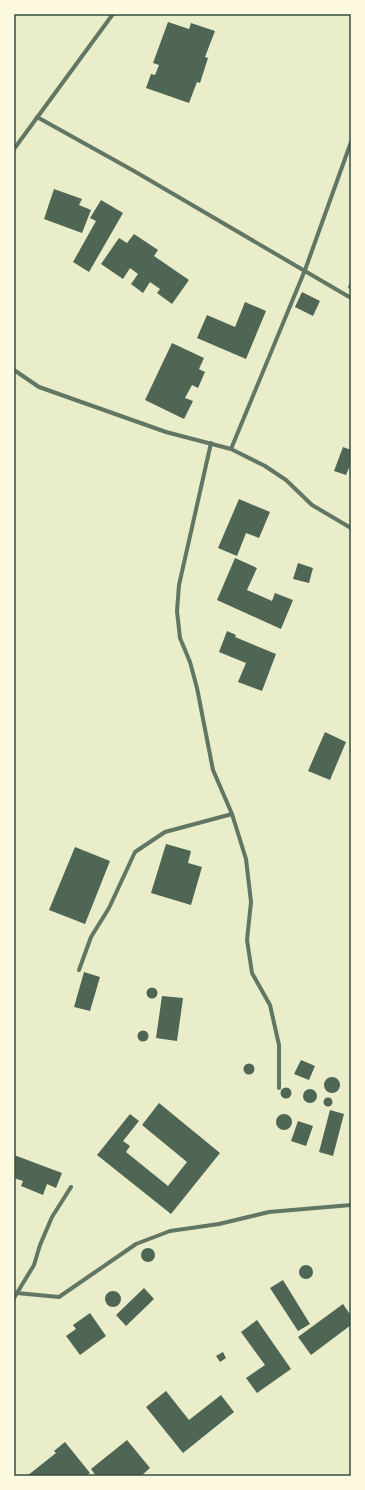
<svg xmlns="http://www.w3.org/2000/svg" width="365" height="1490" font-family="Merriweather,serif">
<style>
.building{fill:#4f6655}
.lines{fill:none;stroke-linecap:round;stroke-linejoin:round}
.minor{stroke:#617663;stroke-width:4}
.neatline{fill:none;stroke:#344e41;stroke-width:1.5}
</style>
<rect width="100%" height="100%" fill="#e9edc9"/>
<path class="building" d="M168,22L189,29L191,23L215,31L205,57L208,58L200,83L197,82L189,103L146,88L151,74L155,75L159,65L153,63Z
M54,189L82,199L79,205L91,210L82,233L44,219Z
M101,200L123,213L89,272L73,262L96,221L90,218Z
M134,234L158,250L154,256L189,280L172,304L157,293L160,289L150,282L143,293L131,284L138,274L130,268L123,279L101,264L119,238L127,243Z
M351,278V289L348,288Z
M302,292L320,301L313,316L295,307Z
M245,302L266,311L246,359L197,338L207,315L235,327Z
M172,343L204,358L199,369L205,372L198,388L192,385L185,398L193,401L184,419L145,400Z
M343,447L351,450V463L346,475L334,471Z
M239,499L270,512L259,538L246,533L237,556L218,548Z
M235,558L257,568L247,590L272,601L275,593L293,600L281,629L217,600Z
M298,563L313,568L309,583L293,579Z
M227,631L236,635L235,637L276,654L262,691L238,682L246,663L219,652Z
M325,732L346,742L330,780L308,771Z
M166,844L191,851L188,863L202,867L191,905L151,893Z
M75,847L110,861L85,924L49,910Z
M84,972L100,977L90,1011L74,1007Z
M146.5 993a5.5 5.5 0 1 1 11 0a5.5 5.5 0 1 1-11 0Z
M162,996L183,998L177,1041L156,1038Z
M137.5 1036a5.5 5.5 0 1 1 11 0a5.5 5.5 0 1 1-11 0Z
M301,1060L315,1066L309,1080L294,1074Z
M243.5 1069a5.5 5.5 0 1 1 11 0a5.5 5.5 0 1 1-11 0Z
M324 1085a8 8 0 1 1 16 0a8 8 0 1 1-16 0Z
M280.5 1093a5.5 5.5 0 1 1 11 0a5.5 5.5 0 1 1-11 0Z
M303 1096a7 7 0 1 1 14 0a7 7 0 1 1-14 0Z
M323.5 1102a4.5 4.5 0 1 1 9 0a4.5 4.5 0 1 1-9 0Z
M159,1103L220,1153L171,1214L97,1155L130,1114L139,1121L123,1141L130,1146L126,1152L168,1186L187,1162L142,1125Z
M330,1110L344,1114L333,1156L319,1152Z
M276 1122a8 8 0 1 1 16 0a8 8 0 1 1-16 0Z
M298,1121L313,1126L306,1146L291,1141Z
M14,1155L62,1173L56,1188L47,1184L43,1195L21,1186L23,1181L14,1178Z
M141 1255a7 7 0 1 1 14 0a7 7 0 1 1-14 0Z
M299 1272a7 7 0 1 1 14 0a7 7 0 1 1-14 0Z
M283,1280L310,1324L298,1331L270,1288Z
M144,1288L154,1299L126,1326L116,1315Z
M105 1299a8 8 0 1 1 16 0a8 8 0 1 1-16 0Z
M343,1304L351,1316V1325L311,1355L298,1337Z
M90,1313L106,1336L80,1355L66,1336L76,1329L73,1325Z
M257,1320L291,1369L257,1393L246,1378L265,1365L241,1332Z
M223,1352L226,1358L220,1362L216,1356Z
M166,1391L189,1420L221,1395L234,1412L183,1453L146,1407Z
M127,1440L150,1468L141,1476H96L91,1469Z
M65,1442L90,1473L86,1476H27L56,1453L54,1451Z"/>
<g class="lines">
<path class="minor" d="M37,117L134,171L351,298
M14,149L113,14
M14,370L39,387L166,432L231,449L265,466L286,480L312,505L351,528
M211,443L179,585L177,611L180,638L190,662L197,688L213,770L232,814L246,859L251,902L247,940L252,973L270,1005L279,1045V1088
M231,449L305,270L351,142
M79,970L91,937L109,908L135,852L165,832L232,814
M17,1293L34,1265L40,1245L52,1217L71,1187
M14,1298L17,1293L59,1297L136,1244L170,1231L219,1224L269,1212L351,1205"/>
</g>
<rect width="365" height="1490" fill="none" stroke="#fefae0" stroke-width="30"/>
<rect x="15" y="15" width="335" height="1460" class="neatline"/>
</svg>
